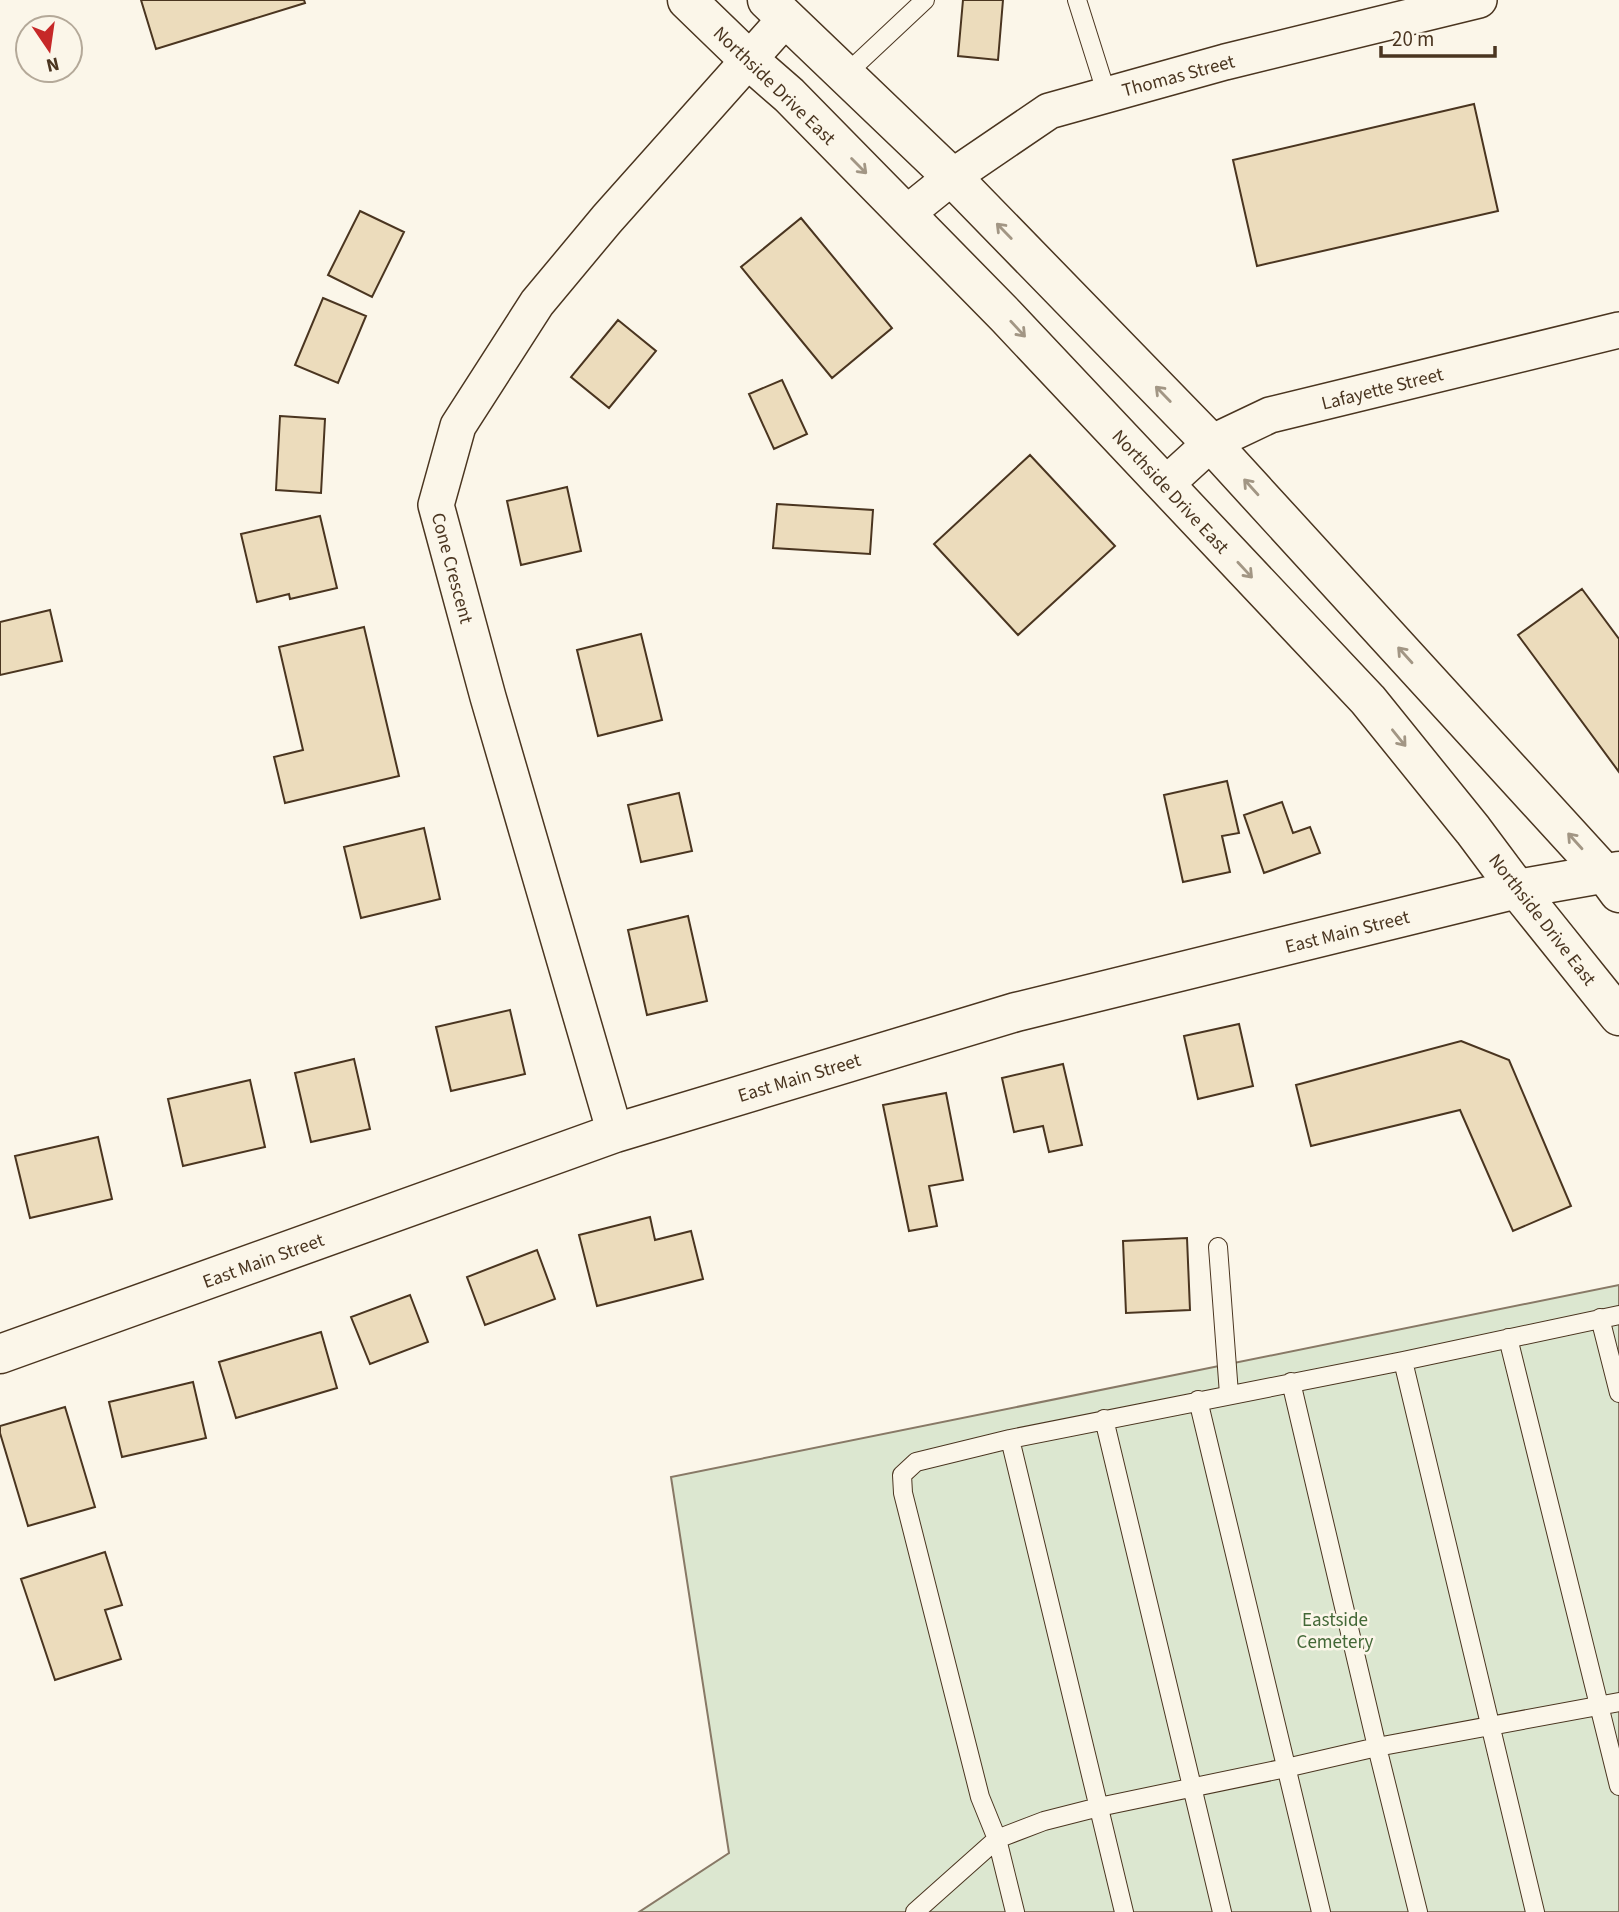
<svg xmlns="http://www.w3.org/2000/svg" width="1619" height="1912" font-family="'Source Sans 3',sans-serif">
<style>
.green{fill:#dce7d0;stroke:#887966;stroke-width:2}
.building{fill:#ecdcbc;stroke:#4a3520;stroke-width:2}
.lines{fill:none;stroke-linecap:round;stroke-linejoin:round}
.lane-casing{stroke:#4a3520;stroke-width:20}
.street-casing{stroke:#4a3520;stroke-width:38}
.secondary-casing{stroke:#4a3520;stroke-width:41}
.primary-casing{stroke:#4a3520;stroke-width:41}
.lane{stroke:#fbf6e9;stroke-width:18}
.street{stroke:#fbf6e9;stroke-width:35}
.secondary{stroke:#fbf6e9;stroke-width:38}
.primary{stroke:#fbf6e9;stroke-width:38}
.oneway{stroke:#a29684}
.labels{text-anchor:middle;stroke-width:5;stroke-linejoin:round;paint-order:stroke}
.street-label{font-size:19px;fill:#4a3520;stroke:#fbf6e9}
.park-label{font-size:19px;fill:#436837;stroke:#fbf6e9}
</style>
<rect width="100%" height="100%" fill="#fbf6e9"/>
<path class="green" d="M1619,1285V1912H639L729,1853L671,1477Z"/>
<path class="building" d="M141,0H304L305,3L156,49Z
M963,0H1003L998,60L958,56Z
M1474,104L1498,211L1257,266L1233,160Z
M360,211L404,232L372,297L328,275Z
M801,218L892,328L832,378L741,267Z
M323,298L366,316L338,383L295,365Z
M618,320L656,351L609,408L571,377Z
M782,380L807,434L774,449L749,394Z
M280,416L325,419L321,493L276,490Z
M1030,455L1115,546L1018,635L934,544Z
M567,487L581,551L521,565L507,501Z
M777,504L873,510L870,554L773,548Z
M320,516L337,588L290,599L289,594L257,602L241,534Z
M1582,589L1619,639V772L1518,635Z
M50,610L62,661L0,675V622Z
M364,627L399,776L285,803L274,757L303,750L279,647Z
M641,634L662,720L598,736L577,650Z
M1227,781L1239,833L1222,836L1230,872L1183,882L1164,795Z
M679,793L692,851L641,862L628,805Z
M1282,802L1293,833L1310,827L1320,853L1264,873L1244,815Z
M424,828L440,899L361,918L344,847Z
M688,916L707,1001L647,1015L628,930Z
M510,1010L525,1074L451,1091L436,1027Z
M1239,1024L1253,1086L1198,1099L1184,1036Z
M1461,1041L1509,1060L1571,1206L1513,1231L1460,1110L1311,1146L1296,1085Z
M354,1059L370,1129L311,1142L295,1073Z
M1063,1064L1082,1145L1049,1152L1043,1126L1014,1132L1002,1078Z
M250,1080L265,1147L183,1166L168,1099Z
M946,1093L963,1180L929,1186L937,1226L909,1231L883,1105Z
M98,1137L112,1199L30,1218L15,1156Z
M650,1217L655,1240L691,1231L703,1279L597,1306L579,1235Z
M1187,1238L1190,1310L1126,1313L1123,1241Z
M537,1250L555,1299L485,1325L467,1277Z
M410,1295L428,1342L370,1364L351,1317Z
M321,1332L337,1388L236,1418L219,1362Z
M193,1382L206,1438L122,1457L109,1402Z
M65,1407L95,1507L28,1526L0,1433V1426Z
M105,1552L122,1605L105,1610L121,1659L55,1680L21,1579Z"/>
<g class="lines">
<defs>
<path id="lane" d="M1077,0L1107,95
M845,75L925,0
M1218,1247L1229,1394
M1600,1318L1619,1393
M1508,1338L1619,1786
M1403,1361L1535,1912
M1291,1382L1377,1747L1418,1912
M1198,1400L1321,1912
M1104,1419L1222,1912
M1010,1439L1124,1912
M915,1912L997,1839L1044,1821L1099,1807L1286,1768L1377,1747L1619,1702
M1015,1912L997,1839L980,1797L903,1493L902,1475L916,1462L1010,1439L1403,1361L1619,1315"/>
<path id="street" d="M906,214L952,177L1049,111L1225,62L1479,0
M1165,485L1211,443L1270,415L1619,330
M615,1133L488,697L436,505L458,426L537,303L607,219L786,18"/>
<path id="secondary" d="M0,1354L615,1133L1016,1012L1517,889L1619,871"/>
<path id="primary" d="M687,0L750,61L789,95L1006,316L1368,700L1473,830L1517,889L1619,1016
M767,0L952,177L1211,443L1605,874L1619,893"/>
</defs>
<use href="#lane" class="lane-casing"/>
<use href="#street" class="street-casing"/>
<use href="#secondary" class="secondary-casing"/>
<use href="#primary" class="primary-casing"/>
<use href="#lane" class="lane"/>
<use href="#street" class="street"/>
<use href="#secondary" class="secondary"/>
<use href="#primary" class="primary"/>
</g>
<defs><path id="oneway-shaft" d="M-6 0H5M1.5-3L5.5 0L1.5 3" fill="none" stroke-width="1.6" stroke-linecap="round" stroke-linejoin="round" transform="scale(1.75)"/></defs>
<g class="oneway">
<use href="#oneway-shaft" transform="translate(859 166) rotate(45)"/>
<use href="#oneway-shaft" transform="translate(1004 231) rotate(-134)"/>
<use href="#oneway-shaft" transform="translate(1018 329) rotate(47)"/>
<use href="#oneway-shaft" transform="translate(1163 394) rotate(-134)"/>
<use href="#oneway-shaft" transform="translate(1251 487) rotate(-132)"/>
<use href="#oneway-shaft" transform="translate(1245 570) rotate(47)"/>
<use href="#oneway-shaft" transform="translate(1405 655) rotate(-132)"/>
<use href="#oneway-shaft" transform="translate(1399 738) rotate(51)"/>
<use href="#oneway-shaft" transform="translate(1575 841) rotate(-132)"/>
</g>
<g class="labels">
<g class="street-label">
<text transform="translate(1178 75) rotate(-15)" y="7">Thomas Street</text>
<text transform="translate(775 85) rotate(44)" y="7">Northside Drive East</text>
<text transform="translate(1382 388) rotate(-14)" y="7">Lafayette Street</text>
<text transform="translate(1171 491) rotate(47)" y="7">Northside Drive East</text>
<text transform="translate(453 568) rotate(75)" y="7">Cone Crescent</text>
<text transform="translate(1543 919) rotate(52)" y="7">Northside Drive East</text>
<text transform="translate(1347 931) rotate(-14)" y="7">East Main Street</text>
<text transform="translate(799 1077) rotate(-17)" y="7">East Main Street</text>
<text transform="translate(263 1260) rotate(-20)" y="7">East Main Street</text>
</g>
<g class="park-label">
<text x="1335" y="1626">Eastside<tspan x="1335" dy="22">Cemetery</tspan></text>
</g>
</g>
<g transform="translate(49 49) rotate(167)"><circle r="33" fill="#fbf6e9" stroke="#b4a999" stroke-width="2"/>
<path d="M0-5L12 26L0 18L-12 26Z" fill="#c62828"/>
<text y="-10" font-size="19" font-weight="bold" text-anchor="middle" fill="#4a3520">N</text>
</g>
<path d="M1381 46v10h114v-10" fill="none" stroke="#4a3520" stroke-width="3.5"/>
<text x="1392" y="46" font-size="21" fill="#4a3520" stroke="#fbf6e9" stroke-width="5" paint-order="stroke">20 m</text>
</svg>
